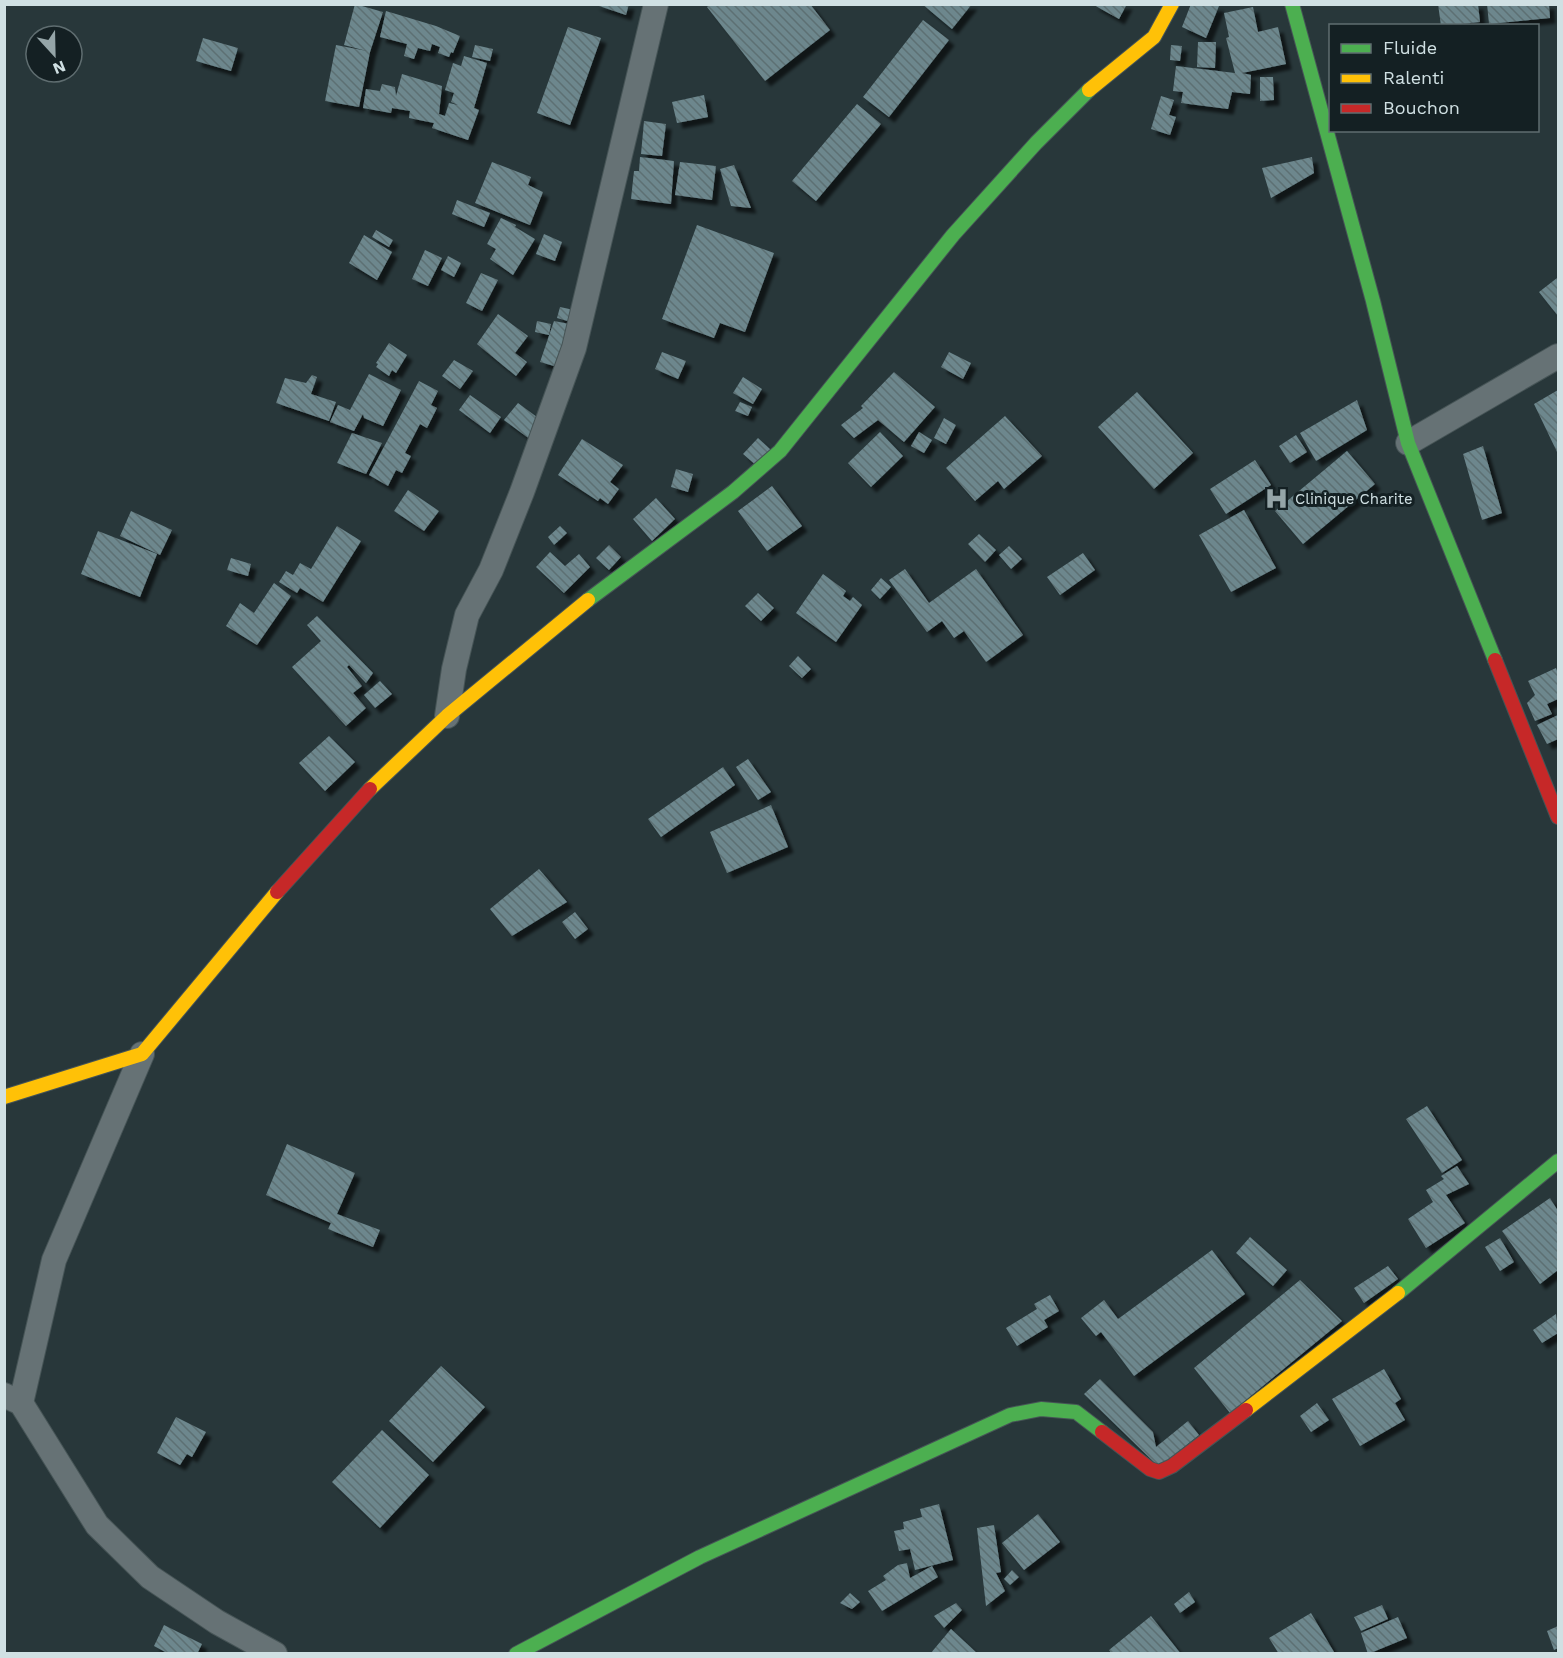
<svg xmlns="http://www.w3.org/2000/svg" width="1563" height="1658" font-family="'Work Sans',sans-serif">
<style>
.building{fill:url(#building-back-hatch);filter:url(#shadow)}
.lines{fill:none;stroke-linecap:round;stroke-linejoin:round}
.street-casing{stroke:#465456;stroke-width:26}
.fast-casing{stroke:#465456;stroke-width:16}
.slow-casing{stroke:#465456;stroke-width:16}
.jam-casing{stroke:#465456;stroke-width:16}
.street{stroke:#667275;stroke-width:24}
.fast{stroke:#4caf50;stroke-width:14}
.slow{stroke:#ffc107;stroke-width:14}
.jam{stroke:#c62828;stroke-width:14}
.labels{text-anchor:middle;stroke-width:6;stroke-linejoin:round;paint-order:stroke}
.poi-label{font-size:15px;fill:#d0e0e3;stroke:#142023;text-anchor:start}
</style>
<defs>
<pattern id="building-back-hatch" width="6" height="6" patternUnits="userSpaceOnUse" patternTransform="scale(1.5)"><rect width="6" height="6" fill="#6d878d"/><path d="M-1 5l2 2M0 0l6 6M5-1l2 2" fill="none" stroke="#5d6f73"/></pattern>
<filter id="shadow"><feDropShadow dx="5.5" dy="5.5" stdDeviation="1.5" flood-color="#0009"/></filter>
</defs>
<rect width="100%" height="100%" fill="#28373a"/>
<path class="building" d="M355,4L383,12L370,52L359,107L325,101L336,45L367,51L344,45Z
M593,4H629L626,15Z
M710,4H810L830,30L765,81L707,7Z
M922,4H972L952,29Z
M1092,4H1127L1119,19Z
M1191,4L1219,6L1206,38L1182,27Z
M1438,4H1478L1480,22L1441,26Z
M1487,4H1549L1550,18L1489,24Z
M1253,7L1258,32L1278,27L1286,64L1242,73L1251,75L1250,94L1232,92L1228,109L1181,103L1183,92L1173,91L1176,66L1235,73L1226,38L1229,37L1224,13Z
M386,11L436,26L460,36L453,53L451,52L449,57L438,53L440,47L432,44L430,51L418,48L414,59L404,56L407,44L380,37Z
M923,20L949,40L889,117L863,97Z
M568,27L601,38L570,125L537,113Z
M203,38L238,48L231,71L196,61Z
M1198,42H1216L1215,68L1197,67Z
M475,45L493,49L490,61L472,57Z
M1171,45L1182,46L1180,61L1170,60Z
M464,56L487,63L474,108L479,110L468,140L432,128L434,123L409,118L410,111L392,108L391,113L363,108L366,89L380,91L382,84L395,87L396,96L402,74L442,86L439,114L445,116L449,103L458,105L451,102L454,93L445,90L453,63L461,66Z
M1260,77H1273L1274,100L1260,101Z
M704,95L708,117L677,123L672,102Z
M1161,96L1174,100L1169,115L1176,117L1170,135L1151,129Z
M857,104L881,124L816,201L792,181Z
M644,121L666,124L662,156L641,154Z
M640,157L674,161L671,204L631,199L634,171H639Z
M1312,157L1314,173L1271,198L1262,168Z
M492,162L531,177L528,185L543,192L530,225L475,203Z
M680,162L716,166L712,200L675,195Z
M734,165L751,208L731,206L720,169Z
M457,200L490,213L484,227L452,214Z
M501,218L516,225L515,227L535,239L513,275L490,259L496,249L487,244Z
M697,225L774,253L745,332L720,323L714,338L662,319Z
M376,230L393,240L389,247L372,237Z
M544,234L562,242L555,261L536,254Z
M364,235L392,252L377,280L349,263Z
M425,250L442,258L428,286L412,279Z
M448,256L461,263L454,277L441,270Z
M481,273L498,280L482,311L466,303Z
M1557,278L1558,280V316L1539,292Z
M560,307L574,310L571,322L557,318Z
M498,314L528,336L515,353L527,362L516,376L477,344Z
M537,321L551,324L549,335L535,332Z
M554,321L575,325L561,368L540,362Z
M389,343L407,355L396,373L392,370L389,376L376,367L378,364L376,363Z
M662,352L686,361L678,379L655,369Z
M949,352L971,363L963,379L941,367Z
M454,360L473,371L460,389L442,376Z
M894,372L935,407L904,442L878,420L854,438L841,425L863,408L861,406Z
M369,374L401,390L383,426L364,418L363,414L354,431L330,422L338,405L350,410Z
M312,375L317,377L311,394L336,402L329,421L276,403L285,378L306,383Z
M743,377L762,389L753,404L733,393Z
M419,381L438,391L431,405L437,408L427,428L420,424L405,453L411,456L402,473L396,470L388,486L369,475Z
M1558,390V454L1534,404Z
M1137,392L1193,453L1154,489L1098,427Z
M470,395L501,417L490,433L459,410Z
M1357,400L1367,430L1316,461L1300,433Z
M740,402L752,407L748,416L735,411Z
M518,403L545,423L531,440L504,420Z
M1005,416L1042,456L1004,489L998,481L975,501L946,468Z
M944,418L956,425L946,444L934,438Z
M880,432L903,456L871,487L848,463Z
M919,432L932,440L924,453L911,446Z
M352,433L382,443L366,474L337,463Z
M1296,435L1307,452L1290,463L1279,446Z
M758,438L771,450L757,466L743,454Z
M582,439L623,465L610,482L619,489L608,504L600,498L598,501L558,475Z
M1483,446L1502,513L1482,520L1463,454Z
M1347,451L1375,484L1303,544L1275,511Z
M1255,460L1271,485L1226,514L1210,489Z
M676,469L693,474L688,492L671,487Z
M772,486L802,526L767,551L738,511Z
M408,490L439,511L424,531L394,511Z
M656,498L675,519L652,541L633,519Z
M1244,510L1276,568L1231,592L1199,535Z
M131,511L172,530L160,555L120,536Z
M337,526L361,541L323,602L300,588L297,593L279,582L286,571L293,575L300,563L311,569Z
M560,526L567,533L554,545L548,537Z
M98,531L157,554L140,597L81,574Z
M979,534L996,550L985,562L968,544Z
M609,545L621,557L609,570L596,558Z
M1009,546L1022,559L1011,569L999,555Z
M550,552L565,566L579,554L590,567L564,593L536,567Z
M1083,553L1095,570L1060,595L1047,577Z
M231,558L251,564L248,576L227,570Z
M905,569L929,603L976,569L1023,635L986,662L964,631L954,638L942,621L927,632L889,580Z
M823,574L846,591L843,596L850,601L853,597L862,605L836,642L796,613Z
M881,578L891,587L880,599L871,590Z
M274,583L291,596L257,645L226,626L240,603L254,613Z
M758,593L774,608L761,621L745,606Z
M317,616L373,673L366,683L349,665L347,667L362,686L353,693L366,708L346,726L292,667L321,641L307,625Z
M798,656L811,669L802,678L789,666Z
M1556,668L1558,674V699L1547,704L1552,714L1535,721L1527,703L1535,695L1528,681Z
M380,681L392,694L375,708L364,695Z
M1558,715V739L1547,744L1537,725Z
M329,736L355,762L325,791L299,763Z
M748,759L771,792L758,800L736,767Z
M723,767L735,785L661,837L648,819Z
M771,805L788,847L727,873L710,832Z
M539,869L567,902L512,936L490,909Z
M575,912L588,929L575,939L562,922Z
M1427,1106L1462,1160L1442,1173L1406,1119Z
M287,1144L355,1173L337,1214L380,1230L373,1247L328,1229L331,1223L266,1195Z
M1457,1166L1469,1184L1446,1195L1465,1223L1426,1248L1408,1219L1433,1202L1426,1190L1444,1179L1441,1176Z
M1550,1198L1558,1211V1270L1540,1284L1502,1231Z
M1250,1237L1287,1270L1273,1286L1236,1253Z
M1500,1238L1514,1262L1500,1271L1485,1247Z
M1212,1250L1245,1294L1134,1376L1101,1332L1096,1336L1081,1318L1104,1300L1118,1319Z
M1388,1266L1398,1279L1364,1303L1354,1288Z
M1300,1280L1342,1321L1230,1413L1194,1368Z
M1050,1295L1059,1311L1044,1320L1048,1327L1017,1346L1006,1328L1037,1309L1034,1304Z
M1556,1314L1558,1333L1542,1343L1533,1330Z
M441,1366L485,1407L433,1462L389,1421Z
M1384,1369L1401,1399L1395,1403L1405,1420L1360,1446L1332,1399Z
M1100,1379L1153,1432L1156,1447L1188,1421L1199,1435L1159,1467L1084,1394Z
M1317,1403L1329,1420L1311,1432L1300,1416Z
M176,1417L206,1432L192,1457L187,1454L180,1465L157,1453Z
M382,1430L429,1475L380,1528L332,1482Z
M939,1504L953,1560L915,1570L910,1549L899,1551L894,1531L904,1529L903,1522L922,1517L920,1509Z
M1038,1514L1060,1542L1024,1570L1002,1543Z
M994,1525L1001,1572L996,1573L1005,1591L986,1606L977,1528Z
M907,1563L910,1578L932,1566L938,1577L882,1611L868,1591L886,1580L883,1576L898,1565Z
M1012,1570L1019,1577L1010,1585L1004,1579Z
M1189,1592L1195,1602L1180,1613L1174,1604Z
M850,1593L860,1602L852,1609L840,1603Z
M956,1603L962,1610L944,1628L934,1616Z
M1382,1605L1388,1619L1361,1631L1354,1617Z
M1311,1613L1334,1652L1279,1654L1269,1638Z
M1151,1616L1181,1654H1112L1109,1650Z
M1398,1617L1407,1638L1368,1654L1361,1633Z
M164,1625L202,1644L197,1654H169L154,1646Z
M1558,1626V1648L1554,1650L1547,1631Z
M951,1629L978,1654H930Z"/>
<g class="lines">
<defs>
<path id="street" d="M1408,443L1558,356
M447,716L454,669L467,615L491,570L522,492L574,348L656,4
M4,1395L21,1403L97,1525L150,1577L217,1622L275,1654
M21,1403L54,1260L142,1054"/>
<path id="fast" d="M1292,4L1373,301L1408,443L1495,660
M588,600L733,492L780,451L953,235L1036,143L1089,90
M1398,1293L1558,1161
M516,1654L700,1557L1010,1415L1041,1409L1076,1412L1102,1432"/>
<path id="slow" d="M1089,90L1154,37L1172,4
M370,789L447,716L588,600
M4,1097L142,1054L277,892
M1246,1410L1398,1293"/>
<path id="jam" d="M1495,660L1558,817
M277,892L370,789
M1102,1432L1150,1469L1159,1472L1172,1466L1246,1410"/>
</defs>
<use href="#street" class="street-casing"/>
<use href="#fast" class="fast-casing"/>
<use href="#slow" class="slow-casing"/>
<use href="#jam" class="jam-casing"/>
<use href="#street" class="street"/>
<use href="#fast" class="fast"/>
<use href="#slow" class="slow"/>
<use href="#jam" class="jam"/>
</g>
<defs>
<symbol id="hospital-bare" viewBox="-9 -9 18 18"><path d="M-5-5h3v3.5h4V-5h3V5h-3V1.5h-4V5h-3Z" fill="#95a5a8" stroke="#142023" stroke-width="2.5" paint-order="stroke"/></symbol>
</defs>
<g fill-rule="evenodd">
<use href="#hospital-bare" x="1260" y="482" width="33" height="33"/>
</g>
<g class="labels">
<g class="poi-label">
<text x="1295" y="504">Clinique Charite</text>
</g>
</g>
<rect width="1563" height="1658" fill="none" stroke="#d0e0e3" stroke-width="12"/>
<rect x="1329" y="24" width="210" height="108" fill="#142023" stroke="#5f6d70" stroke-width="1.5"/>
<rect x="1341" y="44" width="30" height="9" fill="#4caf50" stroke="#5f6d70" stroke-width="1.5"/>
<text x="1383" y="54" font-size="18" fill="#d0e0e3">Fluide</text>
<rect x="1341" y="74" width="30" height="9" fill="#ffc107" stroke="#5f6d70" stroke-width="1.5"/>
<text x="1383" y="84" font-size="18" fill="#d0e0e3">Ralenti</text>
<rect x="1341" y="104" width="30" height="9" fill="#c62828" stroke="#5f6d70" stroke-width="1.5"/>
<text x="1383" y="114" font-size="18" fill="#d0e0e3">Bouchon</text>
<g transform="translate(54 54) rotate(158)"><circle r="28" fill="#142023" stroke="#5f6d70" stroke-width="1.5"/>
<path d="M0-4.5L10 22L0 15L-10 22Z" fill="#95a5a8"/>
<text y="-9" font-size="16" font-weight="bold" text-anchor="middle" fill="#d0e0e3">N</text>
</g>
</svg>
